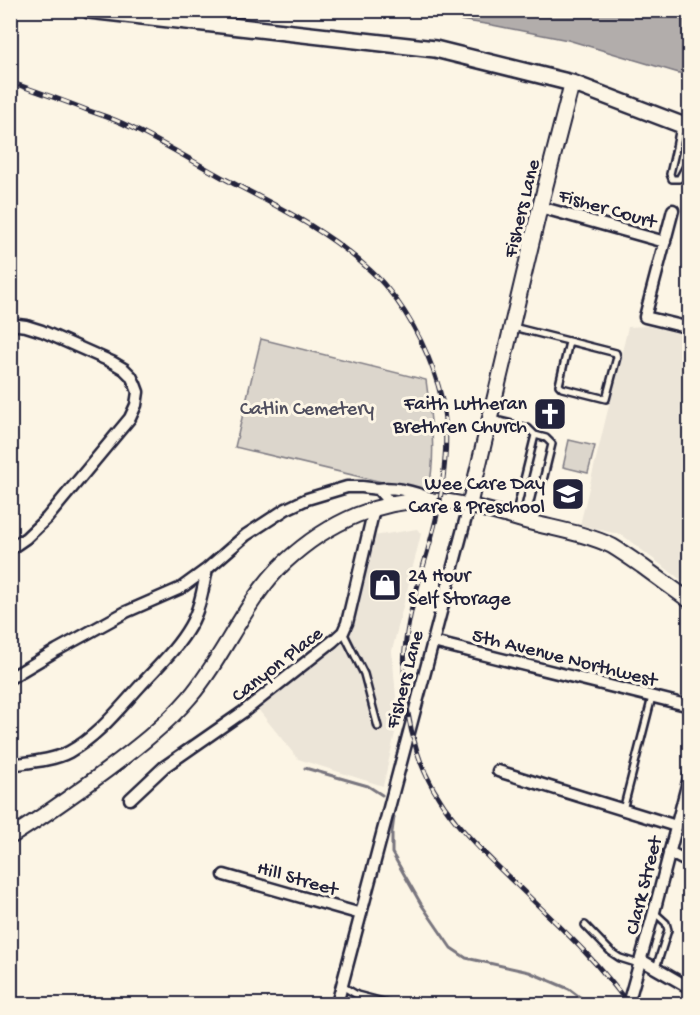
<svg xmlns="http://www.w3.org/2000/svg" width="700" height="1015" font-family="'Gochi Hand',sans-serif">
<style>
.built{fill:#ece5d8}
.green{fill:#dcd6cc;stroke:#7f7c84;stroke-width:1.5}
.water{fill:#b2adab;stroke:#78757e;stroke-width:1.5}
.lines{fill:none;stroke-linecap:round;stroke-linejoin:round}
.stream{stroke:#78757e;stroke-width:3}
.service-casing{stroke:#22223b;stroke-width:10}
.minor-casing{stroke:#22223b;stroke-width:15}
.tertiary-casing{stroke:#22223b;stroke-width:18}
.secondary-casing{stroke:#22223b;stroke-width:20}
.service{stroke:#fcf5e5;stroke-width:5}
.minor{stroke:#fcf5e5;stroke-width:10}
.tertiary{stroke:#fcf5e5;stroke-width:14}
.secondary{stroke:#fcf5e5;stroke-width:15}
.rail-casing{stroke:#22223b;stroke-width:5}
.rail{stroke:#fcf5e5;stroke-width:3;stroke-dasharray:9;stroke-linecap:butt}
.labels{text-anchor:middle;stroke-width:6;stroke-linejoin:round;paint-order:stroke}
.street-label{font-size:20px;fill:#22223b;stroke:#fcf5e5}
.poi-label{font-size:20px;fill:#22223b;stroke:#fcf5e5;text-anchor:end}
.park-label{font-size:20px;fill:#504f5f;stroke:#fcf5e5}
</style>
<rect width="100%" height="100%" fill="#fcf5e5"/>
<filter id="ink" filterUnits="userSpaceOnUse"><feTurbulence type="fractalNoise" baseFrequency=".0167" numOctaves="2"/><feDisplacementMap in="SourceGraphic" scale="12" xChannelSelector="R" yChannelSelector="G"/><feConvolveMatrix kernelMatrix="1 2 1 2 8 2 1 2 1" color-interpolation-filters="sRGB"/></filter>
<g filter="url(#ink)">
<path class="built" d="M648,326L689,336V586L622,535L580,525L628,327Z
M417,529L421,534L392,651L398,720L383,786L298,759L257,708L350,634L374,536Z"/>
<path class="green" d="M261,339L426,380C431,419 437,453 428,493L235,447Z
M569,440L595,446L588,473L563,467Z"/>
<path class="water" d="M346,11H689V76L568,40L492,25L433,16Z"/>
<g class="lines">
<path class="stream" d="M305,768L368,786L382,795
M394,817L392,832V853L421,904L451,948L466,958L529,972L569,989L589,1004"/>
<defs>
<path id="service" d="M680,126L676,148L670,174L672,179H679L690,159
M513,327L616,353L617,357L606,399L562,388L559,385L569,342
M492,419L528,428L535,435L546,438L552,444L533,521
M515,516L535,435
M343,632L364,674L378,727
M623,810L652,697
M654,912L666,923L668,930L656,968
M585,925L611,952L620,958L639,964
M342,986L357,995L391,1004"/>
<path id="minor" d="M540,207L665,242
M673,210L645,317L690,328
M10,324L26,326L42,331L112,362L124,369L131,376L135,384L138,392L136,405L130,418L47,518L26,538L10,549
M378,489C396,486 414,493 431,498
M433,642L690,706
M10,678L57,650L126,612L181,588L207,569L246,535L286,509L307,499L347,487H362L378,489L391,504
M10,765C29,762 52,761 69,752C98,736 118,710 140,686C157,667 177,649 190,626C200,609 203,588 207,569
M498,771L676,826
M130,799L164,767L243,712L333,641L343,632L347,623L374,509
M669,852L690,863
M224,875L361,914
M641,960L690,988
M337,1004L469,506
M628,1004L654,912L690,774"/>
<path id="tertiary" d="M469,506L540,207L572,83
M10,837C44,816 76,793 107,770C136,748 165,726 189,698C225,656 244,601 285,562C327,523 383,496 441,501C471,504 500,514 529,522C556,529 587,534 612,546C622,552 632,559 642,566C658,578 674,589 690,601"/>
<path id="secondary" d="M89,10L435,49L572,83L690,128"/>
</defs>
<use href="#service" class="service-casing"/>
<use href="#minor" class="minor-casing"/>
<use href="#tertiary" class="tertiary-casing"/>
<use href="#secondary" class="secondary-casing"/>
<use href="#service" class="service"/>
<use href="#minor" class="minor"/>
<use href="#tertiary" class="tertiary"/>
<use href="#secondary" class="secondary"/>
<defs>
<path id="rail" d="M10,82C36,91 62,100 87,110C101,115 115,119 128,126C162,142 194,162 227,180C267,201 310,222 346,250C360,261 376,274 387,288C413,319 433,361 442,400C449,432 445,468 440,500C432,547 412,592 406,640C401,678 406,715 417,751C434,807 476,846 517,885C556,923 597,960 628,1004"/>
</defs>
<use href="#rail" class="rail-casing"/>
<use href="#rail" class="rail"/>
</g>
</g>
<defs>
<symbol id="church-square" viewBox="-11 -11 22 22"><rect x="-9" y="-9" width="18" height="18" rx="4" fill="#22223b" stroke="#fcf5e5"/><path d="M-1.2-6h2.4v3.5h3.3v2.4h-3.3V6h-2.4V-.1h-3.3v-2.4h3.3Z" fill="#fff"/></symbol>
<symbol id="school-square" viewBox="-11 -11 22 22"><rect x="-9" y="-9" width="18" height="18" rx="4" fill="#22223b" stroke="#fcf5e5"/><path d="M0-5L7-2L0 1L-7-2ZM-4 1L0 2.5L4 1V4Q0 6-4 4Z" fill="#fff"/></symbol>
<symbol id="shop-square" viewBox="-11 -11 22 22"><rect x="-9" y="-9" width="18" height="18" rx="4" fill="#22223b" stroke="#fcf5e5"/><path d="M-5-2.5h2.3a2.7 3.5 0 0 1 5.4 0H5L5.5 6h-11ZM-1.5-2.5h3a1.5 2.3 0 0 0-3 0Z" fill="#fff"/></symbol>
</defs>
<g fill-rule="evenodd">
<use href="#church-square" x="531" y="395" width="38" height="38"/>
<use href="#school-square" x="549" y="475" width="38" height="38"/>
<use href="#shop-square" x="366" y="566" width="38" height="38"/>
</g>
<g class="labels">
<g class="street-label">
<text transform="translate(608 207) rotate(16)" y="7">Fisher Court</text>
<text transform="translate(520 208) rotate(-76)" y="7">Fishers Lane</text>
<text transform="translate(565 656) rotate(14)" y="7">5th Avenue Northwest</text>
<text transform="translate(276 663) rotate(-38)" y="7">Canyon Place</text>
<text transform="translate(403 679) rotate(-75)" y="7">Fishers Lane</text>
<text transform="translate(298 877) rotate(16)" y="7">Hill Street</text>
<text transform="translate(642 885) rotate(-76)" y="7">Clark Street</text>
</g>
<g class="poi-label">
<text x="527" y="409">Faith Lutheran<tspan x="527" dy="23">Brethren Church</tspan></text>
<text x="545" y="489">Wee Care Day<tspan x="545" dy="23">Care &amp; Preschool</tspan></text>
<text x="408" y="581" text-anchor="start">24 Hour<tspan x="408" dy="23">Self Storage</tspan></text>
</g>
<g class="park-label">
<text x="307" y="414">Catlin Cemetery</text>
</g>
</g>
<rect width="700" height="1015" fill="none" stroke="#fcf5e5" stroke-width="36"/>
<rect x="18" y="18" width="664" height="979" fill="none" stroke="#22223b" stroke-width="2" filter="url(#ink)"/>
</svg>
